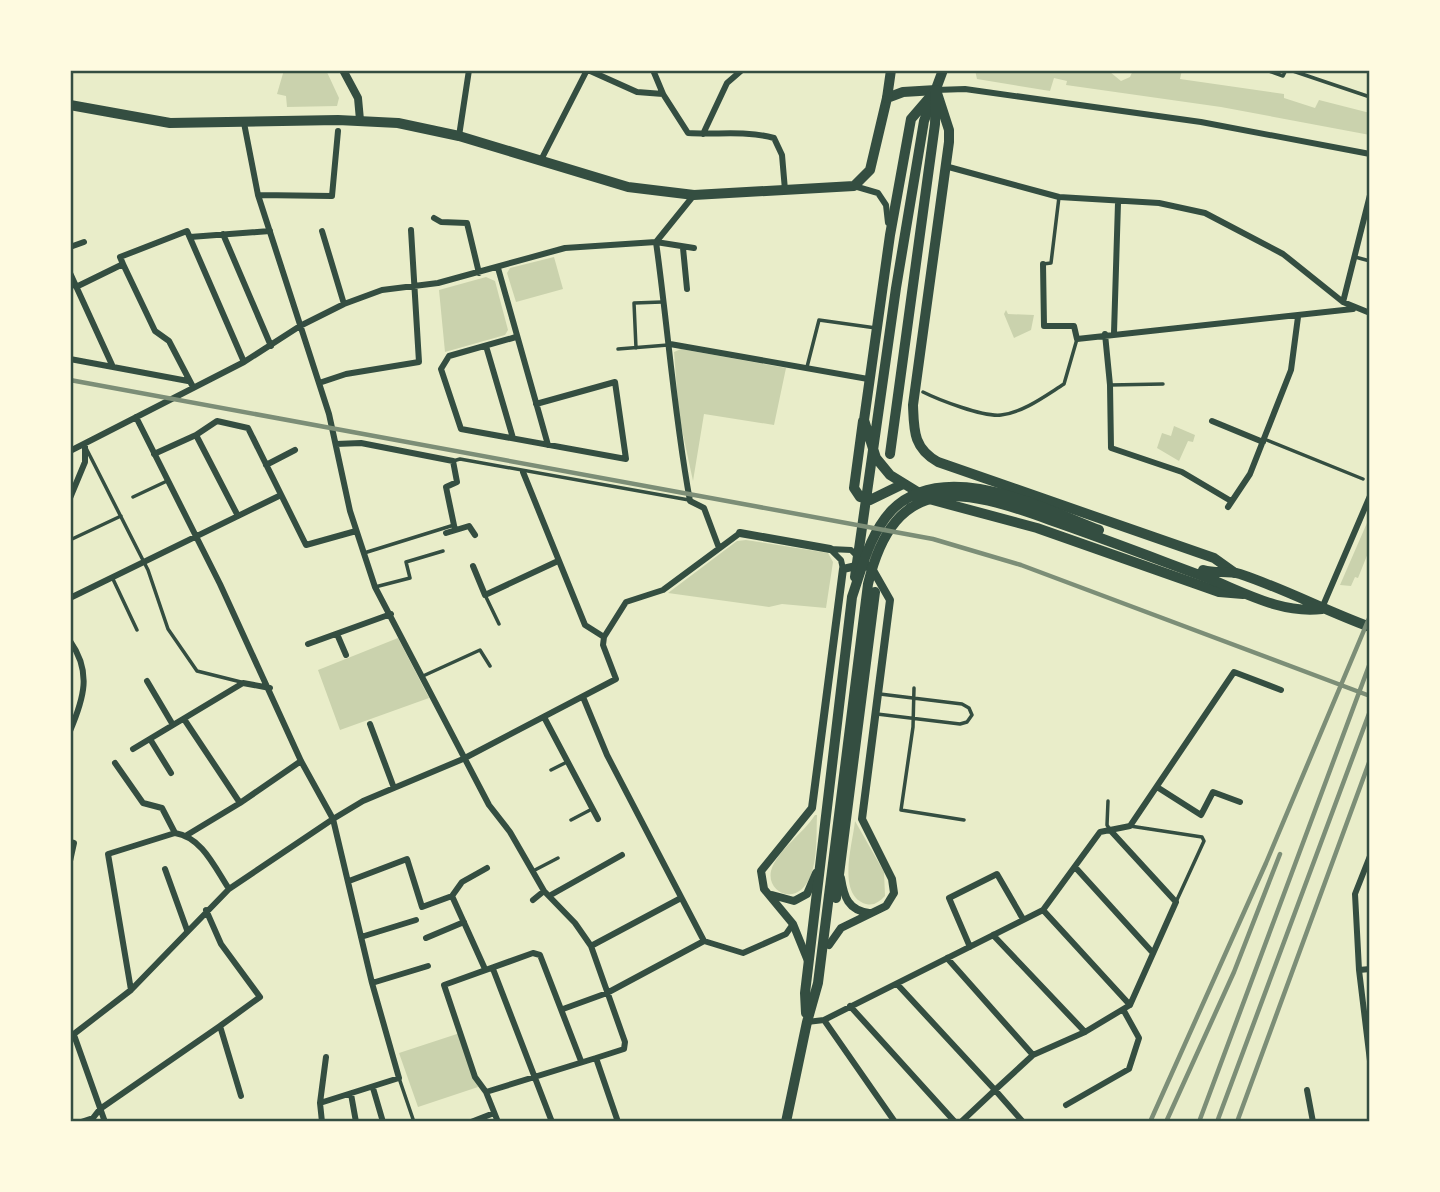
<svg xmlns="http://www.w3.org/2000/svg" width="1440" height="1192" font-family="Georgia,serif">
<style>
.green{fill:#cad2ad}
.lines{fill:none;stroke-linecap:round;stroke-linejoin:round}
.service{stroke:#344e41;stroke-width:3.5}
.minor{stroke:#344e41;stroke-width:6}
.tertiary{stroke:#344e41;stroke-width:8}
.secondary{stroke:#344e41;stroke-width:10}
.primary{stroke:#344e41;stroke-width:10}
.trunk{stroke:#344e41;stroke-width:10}
.rail{stroke:#7c8e77;stroke-width:4.5}
.neatline{fill:none;stroke:#344e41;stroke-width:2.5}
</style>
<rect width="100%" height="100%" fill="#e9edc9"/>
<path class="green" d="M284,70H326L339,98L337,106L287,107L286,96L277,94Z
M975,70H1093L1110,72L1121,81L1130,77L1133,70H1182L1180,79L1284,94V98L1315,108L1319,100L1370,113V135L1221,107L1066,85L1067,81L1054,78L1050,91L977,79Z
M554,257L563,289L516,302L507,273L510,268Z
M486,277L495,281L508,330L505,335L445,352L439,290Z
M1006,310L1008,314L1034,315L1031,330L1014,338L1004,314Z
M681,349L786,368L774,425L704,414L693,481L679,416L674,352Z
M1174,426L1195,435L1193,442L1188,441L1179,461L1157,448L1162,433L1171,436Z
M1370,516V548L1358,578L1355,577L1351,586L1340,585Z
M746,540L828,553L833,562L826,608L782,604L769,607L668,593L737,541Z
M398,638L429,698L340,730L318,670Z
M815,815H817C816,837 819,873 802,889C788,902 767,889 771,871C777,850 804,833 815,815Z
M855,821L884,872L885,896C879,902 874,906 866,904C836,895 853,843 855,821Z
M460,1033L478,1087L418,1107L399,1053Z"/>
<g class="lines">
<path class="service" d="M1266,70L1283,76L1286,70
M1290,70L1370,97
M1355,257L1370,261
M1043,264L1051,263L1059,197
M636,348L634,303L662,302
M618,349L668,345
M807,367L819,320L876,328
M1110,385L1163,384
M923,392C939,400 983,417 1001,415C1024,412 1045,396 1064,384L1077,339
M1264,439L1363,479
M86,448L148,570L168,629L197,671L241,682
M453,461L460,459L689,500
M133,497L167,481
M70,540L121,516
M364,553L454,525
M112,577L137,630
M375,587L410,578L406,562L443,551
M485,595L499,624
M423,676L480,650L490,666
M914,688L913,727L901,810L964,820
M877,714L960,724L967,722L972,715L969,708L962,704L880,694
M551,770L567,762
M1108,801L1107,825L1110,830
M571,820L592,809
M1130,826L1202,837L1204,841L1176,902
M533,871L558,858
M399,1078L414,1122"/>
<path class="minor" d="M588,70L637,92L663,94
M653,70L663,94L688,133C718,135 745,130 774,138L782,155L785,190
M936,90L965,89L1201,122L1370,154
M244,123L258,195L329,414L350,511L375,587L489,805L510,832L544,891L575,923L591,946L625,1042L624,1049L596,1058L618,1122
M703,134L727,83L742,70
M459,136L469,70
M541,160L587,70
M945,166L1059,197L1159,203L1205,213L1283,254L1343,302L1370,313
M854,186L878,193L886,205L888,223
M258,195L332,196L338,131
M434,218L441,222L467,223L479,273
M322,231L344,304
M223,234L271,346
M190,237L270,231
M70,247L84,242
M683,248L687,289
M694,248L656,242C668,328 674,415 690,501L704,508L719,548
M123,264L120,257L187,231L244,362
M1043,264L1044,326H1074L1077,339L1353,309
M498,268L548,445
M70,273L113,367
M76,287L123,264L155,331L169,341L193,387
M1343,302L1370,195
M1114,333L1118,203
M1105,334L1110,385L1111,448L1182,472L1231,501
M516,337L449,356L441,369L461,429L626,459L615,382L536,404
M670,344L868,379
M486,346L513,438
M70,359L188,381
M319,383L346,374L419,362L411,230
M136,417L220,584L301,761L333,819L372,983L399,1078L320,1103
M1212,421L1263,442
M196,435L217,421L248,428L306,545L356,531
M336,444L361,443L453,461L457,482L446,487L455,530
M70,451L244,362L300,326L344,304L382,290L438,283L565,248L656,242L694,195
M154,454L196,435L238,516
M266,465L295,450
M523,472L585,625L604,637
M70,498L85,462V446
M1228,507L1250,474L1291,370L1298,317
M446,533L469,526L475,535
M830,549L851,550L857,556
M830,549L841,560L843,569
M473,566L485,595L558,561
M70,598L281,495
M1322,608L1370,496
M337,634L346,655
M70,641C92,672 84,698 70,731
M308,644L391,614
M147,681L173,725
M583,697L607,755L704,941
M544,717L598,819
M184,719L240,803L301,761
M370,724L394,788
M150,739L171,773
M133,749L243,683L270,688
M115,763L143,803L162,808L175,833L108,854L131,990
M1157,787L1201,815L1213,792L1240,802
M1110,830L1176,902L1130,1005
M175,833C202,837 215,868 229,889
M187,835L240,803
M70,842L74,843L70,861
M1370,856L1355,894L1359,970L1370,1061
M1075,867L1153,953
M165,869L187,930
M349,881L407,859L422,907L452,896L485,969
M452,896L462,882L487,868
M549,896L622,855
M533,900L544,891
M206,910L221,944L260,997L220,1026L241,1096
M993,935L1085,1032
M361,937L416,920
M426,938L464,922
M591,946L681,898
M970,947L949,898L997,874L1023,919
M947,958L1033,1055
M493,969L552,1122
M1359,970L1370,969
M372,983L428,966
M897,984L995,1090L961,1122
M850,1006L955,1122
M563,1009L607,993L704,941L743,953L786,934L793,924
M824,1020L895,1122
M807,1022L824,1020L1043,910L1100,832L1130,826L1234,672L1281,690
M74,1035L105,1122
M70,1037L131,990L229,889L333,819L363,801L463,759L616,679L603,645L604,637L626,602L663,590L740,533
M581,1061L540,955L533,953L444,985L475,1077L486,1092L596,1058
M373,1088L383,1122
M1307,1090L1313,1122
M486,1092L498,1122
M351,1094L356,1122
M1066,1105L1129,1069L1139,1038L1124,1011
M81,1122L93,1118L100,1109L220,1026
M322,1122L320,1103L326,1057
M471,1122L494,1113
M1023,1122L995,1090L1033,1055L1085,1032L1130,1005L1043,910"/>
<path class="tertiary" d="M343,70L358,98L360,120
M740,533L830,549
M841,878C844,897 848,910 869,913
M772,895L794,901L807,894L816,873
M808,961L793,924L764,889L761,871L812,808L843,569L865,564L874,572L890,600L862,819L892,879L894,893L886,906L841,928L829,945"/>
<path class="secondary" d="M70,105L170,123L338,120L398,123L459,136L628,187L694,195L854,186L870,170L887,98L903,92L936,90"/>
<path class="primary" d="M936,90L911,119L890,235L864,420L876,458L890,475L929,499L1037,528L1219,592L1243,594
M937,93L949,130V142L913,405C914,430 913,448 938,462L1214,558L1235,573
M887,98L891,70
M863,421L854,488L860,497L870,500L903,484
M855,577L896,288L924,121L943,70"/>
<path class="trunk" d="M890,454L935,124L936,90
M1203,570C1215,574 1228,570 1240,574C1285,589 1326,611 1370,627
M836,898L875,592
M806,1013L805,993L852,597C862,568 870,533 892,510C945,457 1042,508 1099,530
M786,1122L807,1022L818,983L868,584C895,471 962,488 1050,520C1102,538 1154,558 1205,577C1244,592 1280,614 1322,609"/>
<path class="rail" d="M70,380L933,539L1021,565L1370,696
M1150,1122L1266,863L1370,616
M1166,1122L1234,972L1280,854
M1199,1122L1370,663
M1217,1122L1370,711
M1237,1122L1370,760"/>
</g>
<rect width="1440" height="1192" fill="none" stroke="#fefae0" stroke-width="144"/>
<rect x="72" y="72" width="1296" height="1048" class="neatline"/>
</svg>
